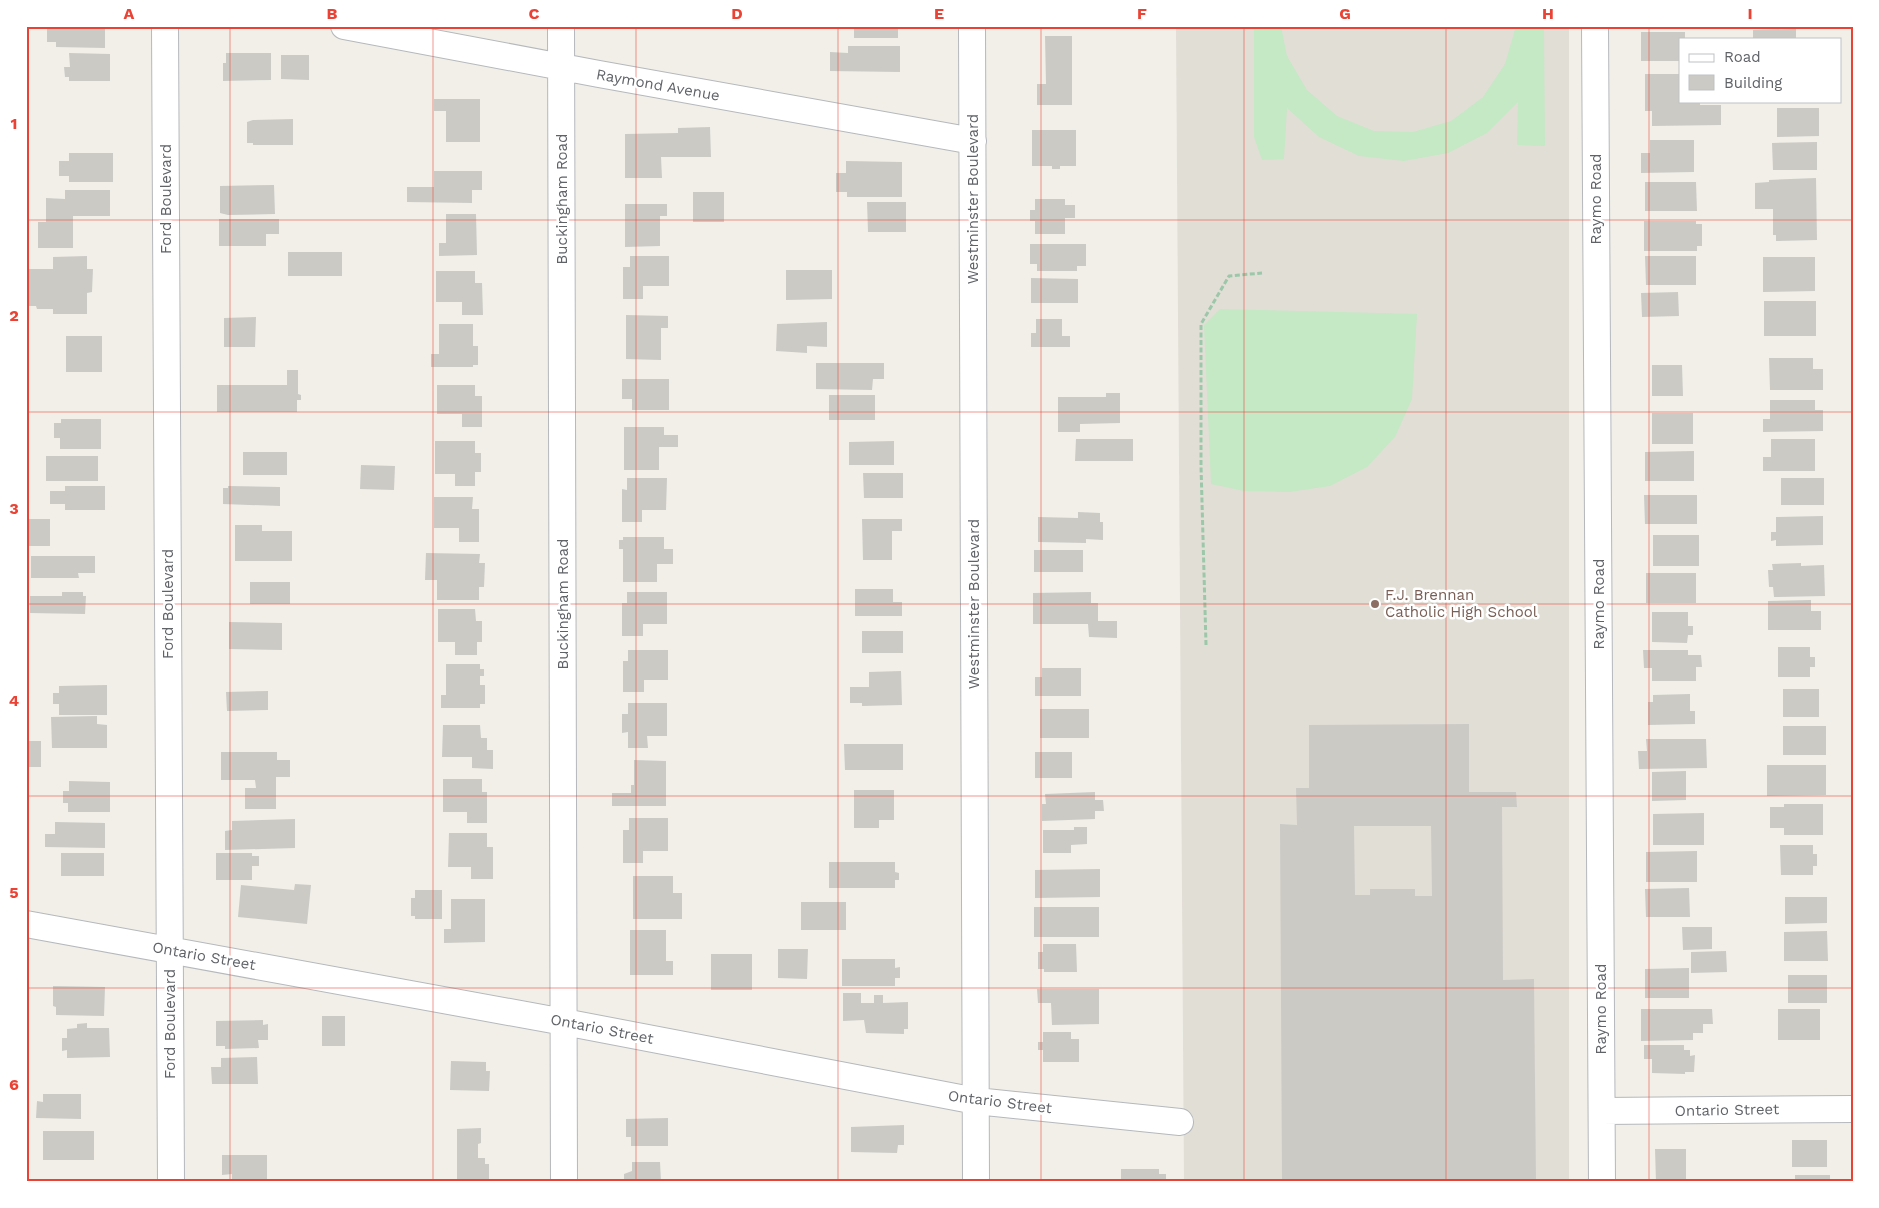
<svg xmlns="http://www.w3.org/2000/svg" width="1879" height="1208" font-family="'Work Sans',sans-serif">
<style>
.education{fill:#e1ded6}
.pitch{fill:#c5e8c5}
.building{fill:#cccac5;fill-rule:evenodd}
.lines{fill:none;stroke-linecap:round;stroke-linejoin:round}
.minor-casing{stroke:#b5b8bc;stroke-width:28}
.path{stroke:#9cc7a9;stroke-width:3;stroke-dasharray:5 2.5;stroke-linecap:butt}
.minor{stroke:#fff;stroke-width:26}
.grid{fill:none;stroke:#ea4335;stroke-width:1;stroke-opacity:0.55}
.education-dot{fill:#8d6e63;stroke:#fff;stroke-width:2}
.labels{text-anchor:middle;stroke-width:5;stroke-linejoin:round;paint-order:stroke}
.street-label{font-size:15px;fill:#5f6368;stroke:#fff}
.education-label{font-size:15px;fill:#785e54;stroke:#fff;text-anchor:start}
.neatline{fill:none;stroke:#ea4335;stroke-width:2}
.grid-label{font-size:16px;text-anchor:middle;font-weight:bold;fill:#ea4335}
</style>
<rect width="100%" height="100%" fill="#f1efe8"/>
<path class="education" d="M1176,26H1569V1182H1184Z"/>
<path class="pitch" d="M1254,26H1281L1287,56L1307,90L1337,116L1374,131L1413,132L1451,121L1483,97L1505,64L1516,26H1544L1545,146L1517,145L1518,102L1487,133L1448,153L1404,161L1359,156L1319,137L1287,108L1284,159L1262,160L1254,137Z
M1220,309L1417,314L1412,399L1395,437L1367,467L1330,486L1289,492L1244,491L1211,484L1204,325Z"/>
<path class="building" d="M47,26H105V48L56,47V42H47Z
M854,26H898V38H854Z
M1796,29V39H1753V30Z
M1641,32H1685V39H1680V61H1641Z
M1045,36H1072V105H1037V84H1046Z
M848,46H900V72L830,71V52L848,53Z
M69,53L110,54V81H69V77H65L64,67H70Z
M226,53H271V80L223,81V63H226Z
M281,55H309V80L281,79Z
M1645,74H1680V101H1700V105H1721V125L1652,126V111H1645Z
M434,99H480V142H446V111H434Z
M26,107H29V145H26Z
M1777,108H1819V136L1777,137Z
M293,119V145H253V143H247V122L253,120Z
M710,127L711,157H661L662,178H625V134L678,133V128Z
M1032,130H1076V166H1060V169H1052V166H1032Z
M1650,140H1694V172L1641,173V153H1650Z
M1817,142V170H1773L1772,143Z
M69,153H113V182H69V176H59V161H69Z
M846,161L902,162V197H847V192H836V173H846Z
M434,171H482V190H472V203L407,202V187H434Z
M1816,178L1817,240L1776,241V235H1773V209H1755V183L1769,182V180Z
M1645,182H1696L1697,211H1645Z
M274,185L275,214L228,215L220,213V186Z
M65,190H110V216H73V248H38V222H46V198L65,199Z
M693,192H724V222H693Z
M1035,199H1065V205H1075V218H1065V234H1035V221H1030V210H1035Z
M867,202H906V232H868Z
M625,204H667V216H660V246L625,247Z
M446,214H476L477,255L439,256V243H446Z
M219,219H279V234H266V246H219Z
M1644,221H1696V224H1702V246H1697V251H1644Z
M1030,244H1086V266H1077V271H1037V264H1030Z
M288,252H342V276H288Z
M87,256V269H93L92,292L87,293V314H53V309H37L36,306H26V269H53V257Z
M630,256H669V286H643V299H623V267H630Z
M1645,256H1696V285H1646Z
M1763,257H1815V291L1763,292Z
M786,270H832V299L786,300Z
M436,271H475V283H482L483,315H462V302H436Z
M1031,278L1078,279V303H1031Z
M1678,292L1679,316L1642,317L1641,293Z
M1764,301H1816V336H1764Z
M626,315L668,316V328H661V360L626,359Z
M256,317L255,347H224V318Z
M1036,319H1062V336H1070V347H1031V333H1036Z
M827,322V347L807,346V353L776,351L777,324Z
M439,324H473V346H478V365H473V367H431V354H439Z
M66,336H102V372H66Z
M1769,358H1813V369H1823V390H1770Z
M816,363H884V379H873L872,390L816,389Z
M1652,365H1682L1683,396H1652Z
M287,370H298V394L301,395V400H297V412H217V385H287Z
M622,379H669V410H632V399H622Z
M437,385H475V396H482V427H462V414H437Z
M1106,393H1120V423L1080,424V432H1058V397H1106Z
M829,395H875V420H829Z
M1770,400H1815V410H1823V431L1763,432V419H1770Z
M1652,413H1693V444H1652Z
M61,419H101V449H60V438H54V423H61Z
M624,427H664V435H678V447H659V470H624Z
M1076,439H1133V461H1075Z
M1771,439H1815V471H1763V457H1771Z
M435,441H475V453H481V472H475V486H455V474H435Z
M894,441V465H849V442Z
M1694,451V481H1645V452Z
M243,452H287V475H243Z
M46,456H98V481H46Z
M361,465L395,466L394,490L360,489Z
M863,473H903V498H864Z
M627,478H667L666,510H642V522H622V489L627,490Z
M1781,478H1824V505H1781Z
M65,486H105V510H65V504H50V491H65Z
M228,486L280,487V506L223,504V488H228Z
M1644,495H1697V524H1645Z
M434,497H473L472,509H479V542H459V528H434Z
M1078,512L1100,513V522H1103V540L1086,539V543L1038,542V517L1078,518Z
M1823,516V545L1776,546V540L1771,541V532H1776V517Z
M26,519H50V546H26Z
M862,519H902V531H892V560H863Z
M235,525H262V531H292V561H235Z
M1653,535H1699V566H1653Z
M623,537H664V549H673V564H657V582H623V549H619V540H623Z
M1034,550H1083V572H1034Z
M426,553L480,554L479,563H485L484,587H479V600H437V580H425Z
M31,556H95V573H78L79,578H31Z
M1801,563V566L1824,565L1825,596L1774,597L1773,587H1769L1768,570H1773L1772,564Z
M1646,573H1696V603H1646Z
M250,582H290V604H250Z
M855,589H893V602H902V616H855Z
M62,592H83V596H86L85,614L30,613V596H62Z
M627,592H667V624H643V636H622V603H627Z
M1091,592V603H1098V621H1117V638L1089,637L1088,624H1033V593Z
M1811,600V611H1821V630H1768V601Z
M438,609H475L476,621H482V642H477V655H455V642H438Z
M1652,612H1688V626H1693V635H1688L1687,643L1652,642Z
M229,622L282,623V650L229,649Z
M862,631H903V653H862Z
M1778,647H1810V657H1815V667H1810V677H1778Z
M628,650H668V680H644V692H623V661H628Z
M1643,650H1688V655H1701L1702,667H1696V681H1652V668H1644Z
M446,664H480V669H484V676H480V685H485V704H480V708H441V695H446Z
M1042,668H1081V696H1035V677H1042Z
M901,671L902,705L862,706V703H850V687H869V672Z
M107,685V715H59V704H53V693H59V686Z
M1783,689H1819V717H1783Z
M268,691V710L227,711L226,692Z
M1690,694V711H1695V724L1648,725V702H1653V695Z
M628,703H667V736H647L648,748H628V732L622,733V714H628Z
M1040,709H1089V738H1040Z
M97,716V724L107,725V748H52L51,717Z
M1469,724V792H1516L1517,807H1502L1503,980L1534,979L1536,1182H1282L1280,824L1297,825L1296,788H1309V725ZM1354,826H1431L1432,896H1415V889H1370V895H1355Z
M443,725H480L481,738H487V750H493V769L472,768V757H442Z
M1783,726H1826V755H1783Z
M1646,739H1706L1707,768L1639,769L1638,751H1647Z
M26,741H41V767H26Z
M844,744H903V770H845Z
M221,752H277V760H290V777H276V809H245V788H256L255,780H221Z
M1035,752H1072V778H1035Z
M634,760L666,761V806H612V793H631V785H634Z
M1767,765H1826V795L1767,796Z
M1686,771V800L1652,801V772Z
M443,779H482V792H487V823H467V812H443Z
M69,781L110,782V812H68V803H63V791H69Z
M854,790H894V820H879V828H854Z
M1095,792V800H1103L1104,811H1095V819L1042,821V804H1046L1045,794Z
M1784,804H1823V835H1784V828H1770V807H1784Z
M1704,813V845H1653V814Z
M629,818H668V851H643V863H623V830H629Z
M295,819V848L225,850V831L232,830V821Z
M55,822L105,823V848L45,847V834H55Z
M1074,827H1087V844L1071,845V853H1043V830H1074Z
M449,833H487V847H493V879H471V867H448Z
M1780,845H1813V854H1817V866H1813V875H1781Z
M1697,851V882H1646V852Z
M61,853H104V876H61Z
M216,853H252V856H259V866H252V880H216Z
M829,862H895V872L899,873V880H895V888H829Z
M1100,869V897L1035,898V870Z
M633,876H673V893H682V919H633Z
M295,884L311,885L307,924L238,917L241,885L294,890Z
M1689,888L1690,917H1646L1645,889Z
M415,890H442V919H415V916H411V898H415Z
M1785,897H1827V923L1785,924Z
M451,899H485V942L444,943V929H451Z
M801,902H846V930H801Z
M1034,907H1099V937H1034Z
M1682,927H1712V949L1683,950Z
M630,930H666V961H673V975H630Z
M1827,931L1828,961H1784V932Z
M1043,944H1076L1077,972H1044V969H1038V952H1043Z
M778,949H808L807,979L778,978Z
M1726,951L1727,972L1691,973V952Z
M711,954H752V990H711Z
M842,959H895V968L900,967V978H895V986H842Z
M1689,968V998H1645V969Z
M1788,975H1827V1003H1788Z
M53,986L105,987L104,1016L56,1015V1007L53,1006Z
M1037,989H1099V1024L1052,1025L1051,1003H1038Z
M843,993H861V1003H874V995H883V1003L908,1002V1029H904V1034L866,1033L864,1020L843,1021Z
M1641,1009H1712L1713,1024H1703V1033H1693V1040L1641,1041Z
M1778,1009H1820V1040H1778Z
M322,1016H345V1046H322Z
M263,1020V1025L268,1024V1040H258L259,1048L225,1049V1046H216V1021Z
M87,1023V1028H109L110,1057L67,1058V1050L62,1051V1038H67V1029L77,1028V1024Z
M1043,1032H1071V1039H1079V1062H1043V1050H1038V1042H1043Z
M1644,1045H1684V1050H1690V1056L1695,1055L1694,1072H1685V1074L1652,1073V1059H1644Z
M257,1057L258,1084H212L211,1067H221V1058Z
M451,1061L486,1062V1071H490L489,1091L450,1090Z
M43,1094H81V1119L36,1118L37,1101L43,1102Z
M668,1118V1146H631V1137H626V1119Z
M904,1125V1145H898L897,1153L851,1152V1127Z
M481,1128V1143L478,1144V1158H485V1164H489V1180L457,1182V1129Z
M43,1131H94V1160H43Z
M1792,1140H1827V1167H1792Z
M1655,1149H1686V1182H1656Z
M222,1155H267V1182H232V1174L222,1175Z
M632,1162H660L661,1182H624V1174L632,1171Z
M1121,1169H1159V1174H1166V1182H1121Z
M1795,1175H1830V1182H1795Z
M862,1179H906V1182H862Z"/>
<g class="lines">
<defs>
<path id="minor" d="M165,26L171,1182
M344,26L599,74L973,141
M561,26L564,1182
M972,26L976,1182
M1595,26L1602,1182
M26,924L564,1022L976,1101L1180,1122
M1602,1111L1853,1109"/>
</defs>
<use href="#minor" class="minor-casing"/>
<path class="path" d="M1206,645L1201,466V324L1229,276L1262,273"/>
<use href="#minor" class="minor"/>
</g>
<path class="grid" d="M230,26V1182M433,26V1182M636,26V1182M838,26V1182M1041,26V1182M1244,26V1182M1446,26V1182M1649,26V1182M26,220H1853M26,412H1853M26,604H1853M26,796H1853M26,988H1853"/>
<circle class="education-dot" cx="1375" cy="604" r="5"/>
<g class="labels">
<g class="street-label">
<text transform="translate(658 85) rotate(10)" y="5">Raymond Avenue</text>
<text transform="translate(166 199) rotate(-90)" y="5">Ford Boulevard</text>
<text transform="translate(562 199) rotate(-90)" y="5">Buckingham Road</text>
<text transform="translate(973 199) rotate(-90)" y="5">Westminster Boulevard</text>
<text transform="translate(1596 199) rotate(-90)" y="5">Raymo Road</text>
<text transform="translate(168 604) rotate(-90)" y="5">Ford Boulevard</text>
<text transform="translate(563 604) rotate(-90)" y="5">Buckingham Road</text>
<text transform="translate(974 604) rotate(-90)" y="5">Westminster Boulevard</text>
<text transform="translate(1599 604) rotate(-90)" y="5">Raymo Road</text>
<text transform="translate(204 956) rotate(10)" y="5">Ontario Street</text>
<text transform="translate(1601 1009) rotate(-90)" y="5">Raymo Road</text>
<text transform="translate(170 1024) rotate(-90)" y="5">Ford Boulevard</text>
<text transform="translate(602 1029) rotate(11)" y="5">Ontario Street</text>
<text transform="translate(1000 1102) rotate(7)" y="5">Ontario Street</text>
<text transform="translate(1727 1110) rotate(-1)" y="5">Ontario Street</text>
</g>
<g class="education-label">
<text x="1385" y="600">F.J. Brennan<tspan x="1385" dy="17">Catholic High School</tspan></text>
</g>
</g>
<rect width="1879" height="1208" fill="none" stroke="#ffffff" stroke-width="55"/>
<rect x="1679" y="38" width="162" height="65" fill="#ffffff" stroke="#bfc1c3"/>
<rect x="1689" y="54" width="25" height="8" fill="#ffffff" stroke="#bfc1c3"/>
<text x="1724" y="62" font-size="15" fill="#5f6368">Road</text>
<rect x="1689" y="75" width="25" height="15" fill="#cccac5" stroke="#bfc1c3"/>
<text x="1724" y="88" font-size="15" fill="#5f6368">Building</text>
<rect x="28" y="28" width="1824" height="1152" class="neatline"/>
<g class="grid-label">
<text x="129" y="19">A</text>
<text x="332" y="19">B</text>
<text x="534" y="19">C</text>
<text x="737" y="19">D</text>
<text x="939" y="19">E</text>
<text x="1142" y="19">F</text>
<text x="1345" y="19">G</text>
<text x="1548" y="19">H</text>
<text x="1750" y="19">I</text>
<text x="14" y="129">1</text>
<text x="14" y="321">2</text>
<text x="14" y="514">3</text>
<text x="14" y="706">4</text>
<text x="14" y="898">5</text>
<text x="14" y="1090">6</text>
</g>
</svg>
